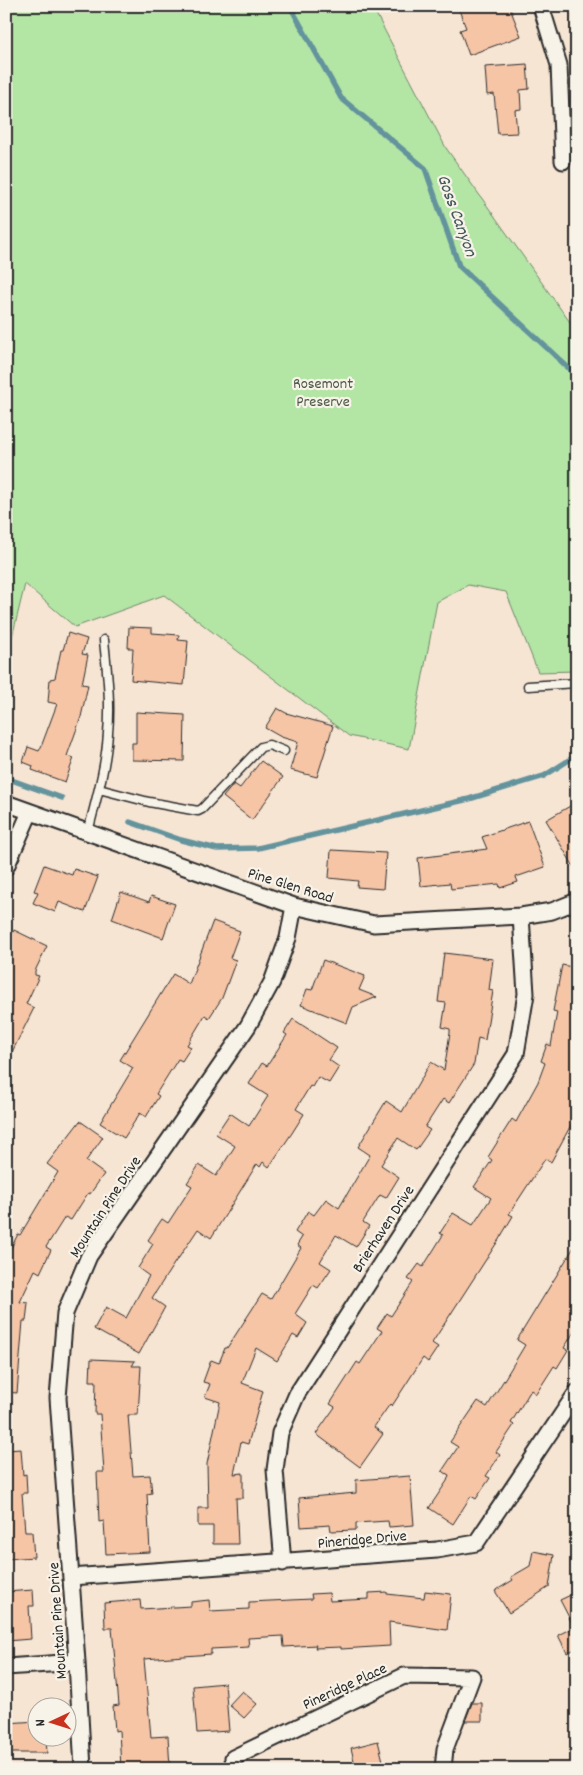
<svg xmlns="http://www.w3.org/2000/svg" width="583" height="1775" font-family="Dekko,sans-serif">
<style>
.green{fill:#b3e5a5;stroke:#6f8868}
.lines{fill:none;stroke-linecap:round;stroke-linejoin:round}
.stream{stroke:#64939c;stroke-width:5.5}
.building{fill:#f6c5a6;stroke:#2b2b2b}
.service-casing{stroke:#2b2b2b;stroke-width:11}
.minor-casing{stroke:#2b2b2b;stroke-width:19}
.service{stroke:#f7f3e8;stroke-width:8}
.minor{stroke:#f7f3e8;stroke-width:15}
.labels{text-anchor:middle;stroke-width:4.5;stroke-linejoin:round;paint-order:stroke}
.park-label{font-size:16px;fill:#4d5a4a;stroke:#f7f3e8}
.street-label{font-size:16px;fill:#2b2b2b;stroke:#f7f3e8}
.water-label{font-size:18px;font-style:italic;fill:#43565a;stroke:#f7f3e8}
</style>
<rect width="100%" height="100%" fill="#f7e5d4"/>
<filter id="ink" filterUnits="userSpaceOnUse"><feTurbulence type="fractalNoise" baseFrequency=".02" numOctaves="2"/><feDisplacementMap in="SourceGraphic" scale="10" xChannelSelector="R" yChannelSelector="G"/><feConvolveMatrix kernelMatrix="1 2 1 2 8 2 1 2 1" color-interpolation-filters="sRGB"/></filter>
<g filter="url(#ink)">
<path class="green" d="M6,6H372L446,148L577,332V671L538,672L506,592L468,585L437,602L409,749L349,736L164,595L75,627L25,584L6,662Z"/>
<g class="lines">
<path class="stream" d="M290,6L341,98L425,168L459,266L577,376
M6,778L62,798
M130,822L181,840L217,849L258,848L469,799L544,776L577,755"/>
</g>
<path class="building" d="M470,6H509L521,36L469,55L460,30L466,28L459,10Z
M527,64L529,89L520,90L521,109L515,110L517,133L498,134L494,94L487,95L485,67Z
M129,627L152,628V633L179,635L178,640L188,641L184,685L131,680L133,648H128Z
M68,633L87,639L82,654L88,655L82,684L88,685L81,717L67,756L74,758L65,782L32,770L33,766L23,762L28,747L39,751L41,747L57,704L48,702L50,679L55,678L61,650H63Z
M277,708L286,713L333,726L317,777L290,770L298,742L281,737L265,728Z
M136,712L185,715L184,761L132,760V743H136Z
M261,761L283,777L252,820L223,797L234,784L240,788Z
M577,802V872L546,820Z
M528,821L545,867L516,877L518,882L500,888L499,884L451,889L450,883L421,886L418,858L487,849L482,837Z
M331,850L386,853L383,889L357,887L358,881L329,878Z
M44,865L72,875L74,869L98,877L85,912L59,902L55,912L33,903L38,892L34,891Z
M121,892L149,902L151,896L175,904L163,938L112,919Z
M213,921L240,931L230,958L236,960L222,998L209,1018L205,1015L187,1045L191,1047L182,1061L178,1059L156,1094L159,1096L146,1117L140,1113L124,1138L100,1123L133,1068L120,1060L173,974L189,984Z
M14,930L47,946L35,971V975L39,976L26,1004L34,1008L6,1064V947Z
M444,953L493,959L489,990L493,991L485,1040L478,1038L474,1064L449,1103L443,1099L425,1127L430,1130L416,1150L398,1138L381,1165L399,1177L386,1198L380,1195L363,1222L369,1226L356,1247L336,1235L320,1262L331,1269L318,1288L313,1285L295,1314L307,1323L298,1338L293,1335L277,1361L256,1348L242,1383L263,1391L248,1444L241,1442L234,1474L243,1473V1498H236L238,1544H213V1526H198V1508H208L207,1464L220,1402L205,1397L210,1384L203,1382L211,1360L219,1363L225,1348H227L262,1294L271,1299L301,1248L297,1245L302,1237L295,1232L308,1211L314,1215L326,1199L339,1208L370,1155L358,1147L386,1101L402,1112L431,1062L444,1070L450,1033V1029L442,1027L446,1003L438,1002Z
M323,960L365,976L359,990L377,997L353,1007L347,1023L301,1005L307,989L312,990Z
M562,965L577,968V1114L551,1162L545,1159L509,1214L513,1216L498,1241L432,1343L438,1347L428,1362L423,1358L392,1406L390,1404L374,1427L383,1434L360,1467L316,1434L335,1407L330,1404L357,1362L360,1364L382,1331L377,1328L387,1313L391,1316L413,1282L408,1279L419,1264L423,1267L443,1235L440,1233L453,1213L473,1225L491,1198L474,1187L492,1160L488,1157L512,1119L516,1122L538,1082L545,1063L541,1061L547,1044L551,1046L557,1012L553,1011Z
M293,1019L337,1048L329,1060L339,1067L329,1083L318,1077L312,1087L310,1086L296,1109L304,1114L292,1133L269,1167L263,1162L260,1167L257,1164L211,1238L198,1229L178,1259H177L152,1298L165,1307L139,1354L94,1329L106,1307L126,1318L149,1276L138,1268L153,1244L148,1240L162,1219L168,1223L192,1186L187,1183L199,1165L216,1176L235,1146L216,1134L230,1113L249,1126L268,1096L249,1084L262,1063L267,1066L287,1035L284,1033Z
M80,1121L103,1137L86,1161L104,1174L90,1194L88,1193L71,1220L65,1217L46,1247L51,1250L40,1273L35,1270L20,1302L28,1303L26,1321H23L17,1393L6,1392V1258L18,1234L20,1235L58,1172L47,1164Z
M577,1242V1327L564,1348L568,1350L557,1368L554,1366L536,1394L531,1390L511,1423L514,1425L496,1452L500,1455L486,1476L490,1478L476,1499L471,1496L453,1524L429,1508L447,1481L449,1475L442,1471L458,1447L450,1442L478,1401L487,1407L507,1375L525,1345L517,1340Z
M91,1359L135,1361L132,1366H141L138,1415H128L133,1476L150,1475L152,1493L147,1494L150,1552L106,1554L104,1521L99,1522L97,1472H104L100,1414H95L96,1381H90Z
M21,1449L23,1475L26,1474L27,1493H22L25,1532H32L34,1557L6,1559V1450Z
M410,1476L414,1525L389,1527L388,1521L356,1523V1530L331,1531L330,1525L301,1527L299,1498L356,1493V1480Z
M533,1551L554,1555L549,1587L509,1613L495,1591L513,1580L511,1577L530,1566Z
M33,1590L34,1606H29L31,1639L6,1641V1592Z
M425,1591L451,1594L447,1630L389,1622L390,1646L341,1649V1647L315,1648L316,1645L284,1647L283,1636L248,1638L249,1647L211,1649V1654L144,1659L151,1737L168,1736L170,1768L121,1769L119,1730L115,1731L113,1706L119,1705L112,1628H105L104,1603L140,1600L141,1609L191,1606V1602L209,1600L210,1611L249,1609V1602L312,1599L311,1594L329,1593L330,1601L369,1599V1593L387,1592V1594L424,1598Z
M577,1592V1648L567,1653L558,1635L574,1627L560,1600Z
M225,1683L229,1731L197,1733L193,1686Z
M242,1691L257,1704L244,1718L229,1705Z
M472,1703H482V1721H465Z
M38,1721V1738H46L47,1753H6V1723Z
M378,1741L385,1769H356L351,1748Z"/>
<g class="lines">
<defs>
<path id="service" d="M528,686L577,683
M99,789L149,802L198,811L202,809L261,747L269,745L284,751
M88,832C96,800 106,767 108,733C111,703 107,671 104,640"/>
<path id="minor" d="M541,6L559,65L563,161
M6,803L294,906L374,924L521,916L552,911L577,901
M6,867L30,812
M283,1563L275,1470L280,1433L297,1394L516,1054L526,994L521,916
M71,1577L437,1550L476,1543L577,1392
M6,1667L77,1662
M233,1758L404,1676L472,1677L445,1749L443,1769
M83,1769L77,1662L58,1398L65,1313L89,1256L248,1026L272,982L288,938L294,906"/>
</defs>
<use href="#service" class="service-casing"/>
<use href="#minor" class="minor-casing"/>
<use href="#service" class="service"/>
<use href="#minor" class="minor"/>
</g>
</g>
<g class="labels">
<g class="park-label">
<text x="323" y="388">Rosemont<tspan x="323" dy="18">Preserve</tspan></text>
</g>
<g class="street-label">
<text transform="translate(291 884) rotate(17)" y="6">Pine Glen Road</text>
<text transform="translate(104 1206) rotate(-57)" y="6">Mountain Pine Drive</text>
<text transform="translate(382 1228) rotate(-57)" y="6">Brierhaven Drive</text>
<text transform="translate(362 1538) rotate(-5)" y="6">Pineridge Drive</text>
<text transform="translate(56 1621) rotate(-94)" y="6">Mountain Pine Drive</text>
<text transform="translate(344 1685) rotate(-25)" y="6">Pineridge Place</text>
</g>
<g class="water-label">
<text transform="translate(458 215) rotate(70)" y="6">Goss Canyon</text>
</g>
</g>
<rect width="583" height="1775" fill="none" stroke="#f7f3e8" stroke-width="25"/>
<rect x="12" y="12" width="558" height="1750" fill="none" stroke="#2b2b2b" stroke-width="2" filter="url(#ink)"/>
<g transform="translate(52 1722) rotate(266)"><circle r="24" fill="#f7f3e8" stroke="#a5a39c"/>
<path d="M0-4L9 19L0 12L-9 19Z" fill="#c8321e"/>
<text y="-8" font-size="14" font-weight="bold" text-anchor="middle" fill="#2b2b2b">N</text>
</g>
</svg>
